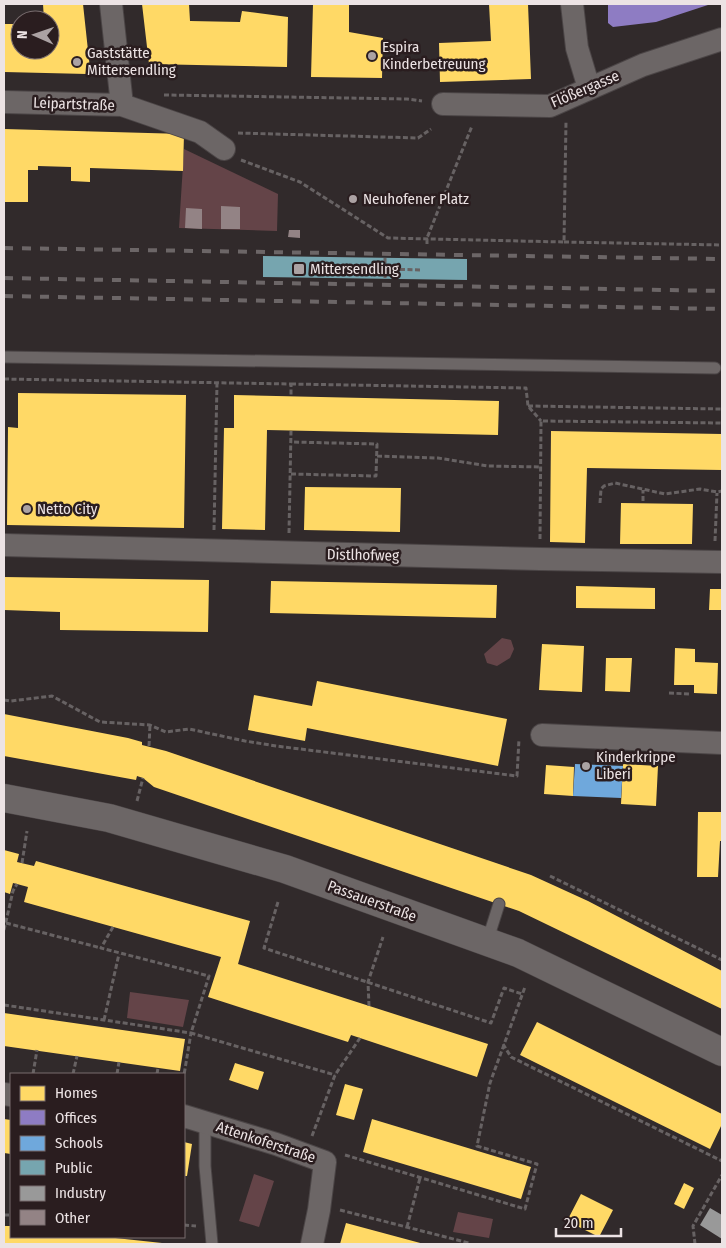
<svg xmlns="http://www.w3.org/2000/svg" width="726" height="1248" font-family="'Fira Sans Condensed',sans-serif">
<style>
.green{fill:#644448}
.homes{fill:#ffd966}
.offices{fill:#8e7cc3}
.schools{fill:#6fa8dc}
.public{fill:#76a5af}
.industry{fill:#999}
.building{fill:#938385}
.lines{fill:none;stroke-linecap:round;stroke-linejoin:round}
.service-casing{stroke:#4b4546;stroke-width:13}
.minor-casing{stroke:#4b4546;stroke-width:24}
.tertiary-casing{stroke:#4b4546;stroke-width:29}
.path{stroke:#676263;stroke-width:3;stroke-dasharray:5 2.5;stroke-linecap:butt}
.service{stroke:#6c6666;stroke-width:11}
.minor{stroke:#6c6666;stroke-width:22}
.tertiary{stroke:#6c6666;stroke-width:28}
.rail{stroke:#6c6667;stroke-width:4;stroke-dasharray:9 9;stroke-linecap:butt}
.poi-dot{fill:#aba2a3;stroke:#2a1d1f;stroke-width:2}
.labels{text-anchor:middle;stroke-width:5;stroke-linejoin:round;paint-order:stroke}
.poi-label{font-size:15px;fill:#ece3e4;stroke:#2a1d1f;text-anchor:start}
.street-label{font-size:15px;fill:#ece3e4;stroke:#2a1d1f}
</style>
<rect width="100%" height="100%" fill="#312a2b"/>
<path class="green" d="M184,149L278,194L277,231L179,228Z
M502,638L511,640L514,649L510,658L497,666L487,663L484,654Z
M130,992L189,1000L183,1027L127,1018Z
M254,1174L274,1181L259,1227L239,1221Z
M458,1212L493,1219L489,1238L453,1232Z"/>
<path class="homes" d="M43,4H83L90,69L87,74L4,72V24H15V29H20V50H50V20H44Z
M142,4H189L190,21L240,22L242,11L288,17L287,67L149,64Z
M313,4H349V32L383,38L382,78L311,77Z
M489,4H528L531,79L440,82L439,43L491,41Z
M4,129L184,134L183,171L90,168V182L71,181V167L38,166V170H28V202H4Z
M18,393L186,395L184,528L7,525L8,427L18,428Z
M234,395L499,401L498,435L267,430L265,530L222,529L224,428H234Z
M551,431L722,434V470L587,468L585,543L550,542Z
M305,487L401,488L400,532L304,530Z
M621,503L693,504L692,544H620Z
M4,577L209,580L208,632L60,630V612L4,610Z
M271,581L497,585L496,618L270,613Z
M576,586L655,588V609L576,608Z
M710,589H722V610H709Z
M542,644L584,646L582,692L539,690Z
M675,648L695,649V662L718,663L717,694L694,693V685H674Z
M606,658H632L630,692L605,691Z
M317,681L507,719L498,766L307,728L305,741L248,730L254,695L312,706Z
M4,714L128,738L142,742V745L166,751L531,875L588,901L722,971V1009L519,911L154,787L143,778L137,776L136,780L4,756Z
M623,764L658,766L656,806L621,804Z
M546,765L574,767L573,796L544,794Z
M698,812H722V841H720L718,877H697Z
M4,850L19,854L17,862L34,866L36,861L250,921L238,964L488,1044L477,1077L351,1035L348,1042L208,997L221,957L24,902L28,887L17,884L13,883L10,894L4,892Z
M4,1013L185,1039L180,1071L4,1046Z
M537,1022L722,1114V1124L710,1149L520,1055Z
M235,1063L264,1072L258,1090L229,1080Z
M345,1084L363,1089L354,1120L336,1115Z
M4,1119L11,1120V1154L4,1153Z
M372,1119L531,1167L521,1199L363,1152Z
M184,1142L192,1144L187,1176H184Z
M684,1183L694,1188L684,1209L674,1204Z
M581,1194L613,1210L599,1237L567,1221Z
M346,1223L424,1244H340Z
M4,1226H11V1237H106L162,1243V1244H4Z"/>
<path class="offices" d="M608,4H711L656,22L613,27L608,23Z"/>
<path class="schools" d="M575,764L623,766L621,798L573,796Z"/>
<path class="public" d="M263,256L467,259V280L263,277Z"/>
<path class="industry" d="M710,1208L722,1215V1239L700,1225Z"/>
<path class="building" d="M221,206L240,207V229H221Z
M186,208L202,209V229L185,228Z
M289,230H300V238L288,237Z"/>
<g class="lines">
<defs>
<path id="service" d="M4,357L715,368
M487,942L499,904
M205,1123V1166L212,1244"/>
<path id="minor" d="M111,4L122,105
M572,4L577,48L589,88
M4,102L122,105L200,132L224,149
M443,104L550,106L643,65L722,39
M4,545L540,559L722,562
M542,735L722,743
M4,1094L11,1095
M184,1116L276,1144L325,1162L319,1210L312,1244"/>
<path id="tertiary" d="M4,798L109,818L285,869L518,953L722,1052"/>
</defs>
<use href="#service" class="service-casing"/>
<use href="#minor" class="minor-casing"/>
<use href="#tertiary" class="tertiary-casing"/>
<path class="path" d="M164,95L407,99L422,101
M238,133L418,138L431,129
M241,160L300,182L388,238L564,242L566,122
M564,242L722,245
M427,244V238L472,126
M385,258V279
M385,269L422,270
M4,379L291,384V396
M291,384L526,388L528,406L541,421
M528,406L722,409
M377,456L438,458L488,466L541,467
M291,474L376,476L377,444L291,442
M643,501V490
M600,503L601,489L604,486L615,483L665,494L700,489L717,492L722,491
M214,530L217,383
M289,533L291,431
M540,539L541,421L722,423
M715,541L717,493
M669,693L689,694
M4,700L11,701L52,696L100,722L150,725L166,732L189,729L245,741L276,746L517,776L519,739
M149,746L150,725
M137,801L143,778
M22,863L27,831
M550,876L722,960
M278,902L264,948L491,1023L504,988L522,994
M6,923L101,948
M113,927L101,948L209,976L191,1033L335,1075
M4,930L13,891L17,884
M4,1005L191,1033L184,1075
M369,1006L368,982L383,937
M104,1020L119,954
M503,1044L511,1057L722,1161
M33,1074L37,1050
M73,1074L77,1056
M117,1074L119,1062
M157,1074L158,1068
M312,1136L335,1075L360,1038
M345,1155L525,1209L537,1164L477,1146L490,1083L525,987
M340,1210L469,1243V1244
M4,1215H11
M184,1225L196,1226
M407,1227L420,1178
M695,1244L693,1226L722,1175"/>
<use href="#service" class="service"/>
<use href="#minor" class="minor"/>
<use href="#tertiary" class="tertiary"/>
<path class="rail" d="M4,248L722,259
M4,278L722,291
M4,296L722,309"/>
</g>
<g class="poi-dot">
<circle cx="372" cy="56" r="5"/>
<circle cx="77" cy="62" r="5"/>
<circle cx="353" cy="199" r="5"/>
<rect x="293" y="263" width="12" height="12" rx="2.5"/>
<circle cx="27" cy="509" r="5"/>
<circle cx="586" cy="766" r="5"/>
</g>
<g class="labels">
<g class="poi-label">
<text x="382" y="52">Espira<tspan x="382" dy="17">Kinderbetreuung</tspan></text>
<text x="87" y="58">Gaststätte<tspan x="87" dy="17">Mittersendling</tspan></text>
<text x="363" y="204">Neuhofener Platz</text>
<text x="310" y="274">Mittersendling</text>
<text x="37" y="514">Netto City</text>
<text x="596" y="762">Kinderkrippe<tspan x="596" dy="17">Liberi</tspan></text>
</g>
<g class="street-label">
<text transform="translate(585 89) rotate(-23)" y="5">Flößergasse</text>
<text transform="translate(74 104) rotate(2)" y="5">Leipartstraße</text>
<text transform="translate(363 555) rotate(1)" y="5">Distlhofweg</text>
<text transform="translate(372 901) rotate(20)" y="5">Passauerstraße</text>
<text transform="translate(266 1142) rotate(18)" y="5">Attenkoferstraße</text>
</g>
</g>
<rect width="726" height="1248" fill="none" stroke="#ece3e4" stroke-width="10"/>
<rect x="10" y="1073" width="175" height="165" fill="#2a1d1f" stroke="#786c6e"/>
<rect x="20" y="1086" width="25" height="15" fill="#ffd966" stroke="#786c6e"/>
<text x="55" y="1098" font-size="15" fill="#ece3e4">Homes</text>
<rect x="20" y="1110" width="25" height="15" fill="#8e7cc3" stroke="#786c6e"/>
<text x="55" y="1123" font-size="15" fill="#ece3e4">Offices</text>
<rect x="20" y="1136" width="25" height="15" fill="#6fa8dc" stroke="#786c6e"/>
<text x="55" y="1148" font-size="15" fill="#ece3e4">Schools</text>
<rect x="20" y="1160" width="25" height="15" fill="#76a5af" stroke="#786c6e"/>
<text x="55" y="1173" font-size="15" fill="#ece3e4">Public</text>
<rect x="20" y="1186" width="25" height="15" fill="#999999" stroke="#786c6e"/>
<text x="55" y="1198" font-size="15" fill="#ece3e4">Industry</text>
<rect x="20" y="1210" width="25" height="15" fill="#938385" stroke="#786c6e"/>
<text x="55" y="1223" font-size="15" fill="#ece3e4">Other</text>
<g transform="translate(35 35) rotate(272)"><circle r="24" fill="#2a1d1f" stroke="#786c6e"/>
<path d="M0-4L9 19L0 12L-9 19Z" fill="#aba2a3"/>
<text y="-8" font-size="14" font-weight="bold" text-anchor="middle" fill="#ece3e4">N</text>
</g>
<path d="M556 1228v8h65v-8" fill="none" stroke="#ece3e4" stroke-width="2.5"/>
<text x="564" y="1228" font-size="15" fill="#ece3e4" stroke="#2a1d1f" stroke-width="4" paint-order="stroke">20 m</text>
</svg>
